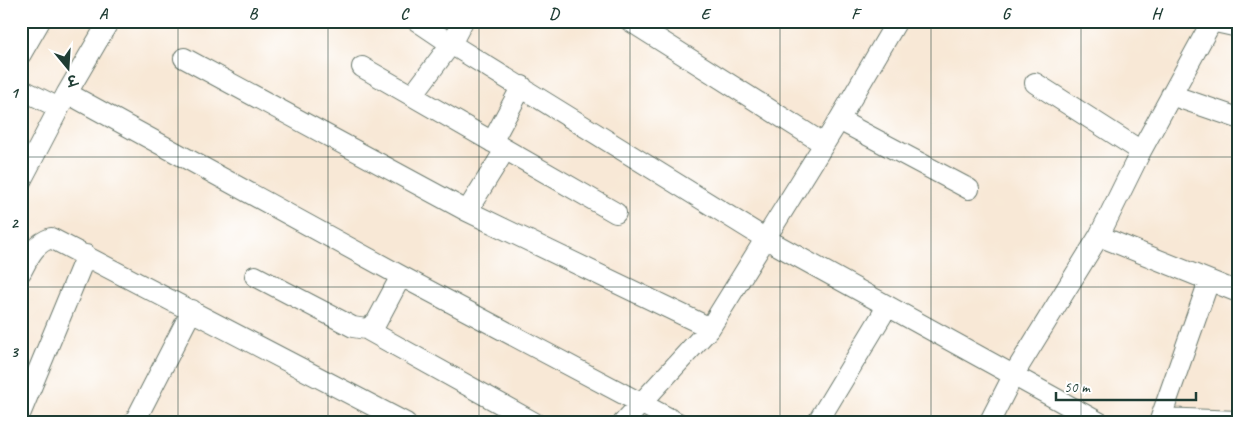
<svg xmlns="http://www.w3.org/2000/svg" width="1259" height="444" font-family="Caveat,'Playpen Sans Deva',sans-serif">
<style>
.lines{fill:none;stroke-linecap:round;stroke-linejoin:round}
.minor-casing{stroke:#6b796d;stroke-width:22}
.minor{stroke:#fff;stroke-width:20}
.grid{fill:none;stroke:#1f3d34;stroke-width:1;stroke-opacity:0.55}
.neatline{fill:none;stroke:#1f3d34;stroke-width:2}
.grid-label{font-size:16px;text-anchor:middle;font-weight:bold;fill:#1f3d34}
</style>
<rect width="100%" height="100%" fill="#fff"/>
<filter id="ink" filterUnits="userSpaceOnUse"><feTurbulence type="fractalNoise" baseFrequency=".02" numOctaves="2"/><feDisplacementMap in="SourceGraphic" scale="10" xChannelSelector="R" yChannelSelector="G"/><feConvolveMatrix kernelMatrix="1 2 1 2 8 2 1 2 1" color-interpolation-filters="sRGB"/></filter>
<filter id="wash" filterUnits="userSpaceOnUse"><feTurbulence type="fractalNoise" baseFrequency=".0096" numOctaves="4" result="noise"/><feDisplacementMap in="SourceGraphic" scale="20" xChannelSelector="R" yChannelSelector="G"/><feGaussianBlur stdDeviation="1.12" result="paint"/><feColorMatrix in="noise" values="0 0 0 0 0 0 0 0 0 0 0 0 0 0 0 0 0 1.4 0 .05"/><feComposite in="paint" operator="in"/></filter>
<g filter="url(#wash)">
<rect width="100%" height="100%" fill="#f8e8d6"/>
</g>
<g filter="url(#ink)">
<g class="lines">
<defs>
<path id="minor" d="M417,21L451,44L766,239L1100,423
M630,21L824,144
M1211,21L1238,27
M21,54L40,21
M184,58L467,211L710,328
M362,67L616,213
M1035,83L1141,151
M21,89L59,108
M67,93L401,276L678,423
M1171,95L1238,118
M412,96L451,44L463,21
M839,120L969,189
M492,142L522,86
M21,181L67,93L109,21
M467,211L505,150
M1099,236L1238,292
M21,272C29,257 34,244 51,238L406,423
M255,276L353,327L366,329L376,323L401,276
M366,329L535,423
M21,412L86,255
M1161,418L1238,421
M134,423L192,310
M623,423L710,328L839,120L897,21
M817,423L887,307
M989,423L1014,374L1099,236L1141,151L1212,21
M1159,423L1209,281"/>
</defs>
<use href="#minor" class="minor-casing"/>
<use href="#minor" class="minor"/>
</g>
</g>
<path class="grid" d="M178,21V423M328,21V423M479,21V423M630,21V423M780,21V423M931,21V423M1081,21V423M21,157H1238M21,287H1238"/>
<rect width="1259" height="444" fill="none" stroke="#fff" stroke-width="55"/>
<g transform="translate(68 68) rotate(162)" stroke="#ffffff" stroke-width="4" paint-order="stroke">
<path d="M0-4L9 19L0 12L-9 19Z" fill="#1f3d34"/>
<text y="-8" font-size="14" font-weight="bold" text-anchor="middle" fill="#1f3d34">उ</text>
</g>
<path d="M1056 392v8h140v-8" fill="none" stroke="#1f3d34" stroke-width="2.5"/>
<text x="1064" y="392" font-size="15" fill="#1f3d34" stroke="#ffffff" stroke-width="4" paint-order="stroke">50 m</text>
<rect x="28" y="28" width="1204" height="388" class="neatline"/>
<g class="grid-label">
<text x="103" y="19">A</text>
<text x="253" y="19">B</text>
<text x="404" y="19">C</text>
<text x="554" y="19">D</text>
<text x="705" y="19">E</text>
<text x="855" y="19">F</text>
<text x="1006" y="19">G</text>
<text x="1156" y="19">H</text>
<text x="14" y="98">1</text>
<text x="14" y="228">2</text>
<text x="14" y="357">3</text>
</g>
</svg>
